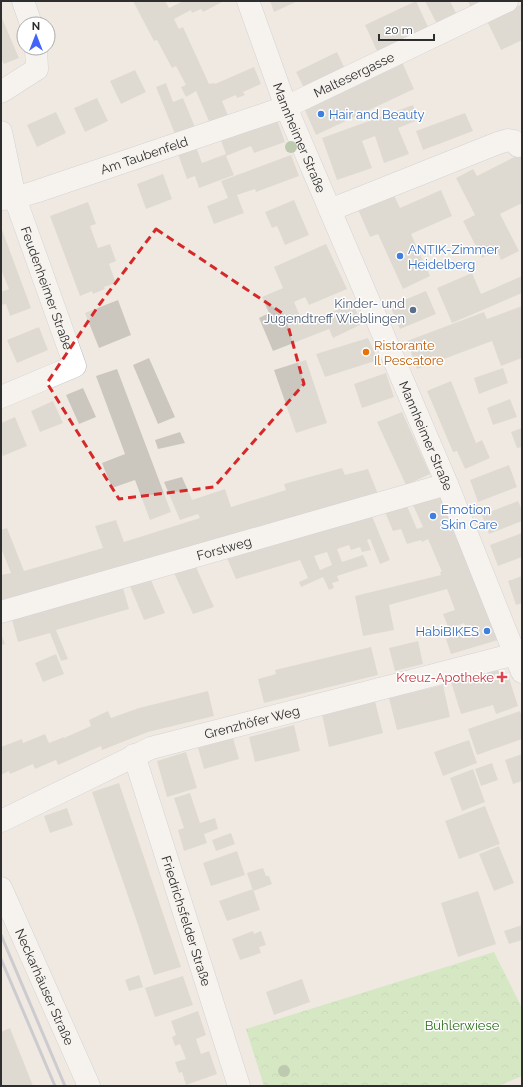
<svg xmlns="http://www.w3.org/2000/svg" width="523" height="1087" font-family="Raleway,sans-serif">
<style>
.park{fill:url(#park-crowns)}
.building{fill:#cbc7bf;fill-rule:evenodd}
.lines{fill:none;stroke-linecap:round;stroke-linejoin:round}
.minor-casing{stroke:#b4b7c1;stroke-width:23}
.minor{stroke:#fff;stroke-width:22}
.rail{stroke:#a3a6b8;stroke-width:3}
.tree{fill:#84a574}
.marked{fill:none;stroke:#d62828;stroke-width:3;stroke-dasharray:8 5;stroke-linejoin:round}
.shop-dot{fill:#3f7fe0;stroke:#fff;stroke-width:1.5}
.service-dot{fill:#5c6f8a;stroke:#fff;stroke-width:1.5}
.food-dot{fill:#e8710a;stroke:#fff;stroke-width:1.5}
.health-dot{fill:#e0444e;stroke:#fff;stroke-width:1.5}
.labels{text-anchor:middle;stroke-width:3;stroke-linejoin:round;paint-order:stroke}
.street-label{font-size:13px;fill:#2e2e2e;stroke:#fff}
.shop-label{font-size:13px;fill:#366cbe;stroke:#fff;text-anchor:start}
.service-label{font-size:13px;fill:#4e5e75;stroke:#fff;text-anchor:end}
.food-label{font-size:13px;fill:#c56008;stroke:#fff;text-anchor:start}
.health-label{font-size:13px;fill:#be3a42;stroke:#fff;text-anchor:end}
.park-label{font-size:13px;fill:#2c6e1b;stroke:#fff}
</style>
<defs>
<pattern id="park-crowns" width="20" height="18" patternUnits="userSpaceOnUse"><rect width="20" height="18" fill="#b6e59e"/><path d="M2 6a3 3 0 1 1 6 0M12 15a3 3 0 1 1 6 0" fill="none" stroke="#9dc588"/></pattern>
</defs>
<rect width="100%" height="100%" fill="#efe9e1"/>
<path class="park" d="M494,952L522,1008V1076L498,1086H264L246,1029Z"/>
<path class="building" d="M133,1H165L169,8L183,1H224L203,12L201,9L192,13L191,10L174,19L179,29L183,27L209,84L214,83L215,84L254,67L261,84L243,92L245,95L237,98L236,95L222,101L229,118L211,126L196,91L186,97L181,87L186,85L176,66L172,68L157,40L154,41Z
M270,1H298L274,12Z
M416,1L429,29L378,53L365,25Z
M425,1H450L457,15L437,24Z
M468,1H485L471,8Z
M522,4V40L501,50L487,21Z
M1,16L19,58L4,64L1,58Z
M337,52L345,69L304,88L296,72Z
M402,62L414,89L316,135L304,108Z
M135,70L146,92L121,104L110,81Z
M166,83L173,102L183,98L197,132L177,139L156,87Z
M97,98L108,121L85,132L74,108Z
M413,105L418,120L398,128L409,154L384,163L375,136L362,141L372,168L337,180L322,138Z
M56,112L66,133L37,147L27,125Z
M465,113L473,131L423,150L416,131Z
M276,117L285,142L254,153L251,146L226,156L234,175L199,188L195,176L187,179L178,154L196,147L202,163L226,154L220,138Z
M522,153V203L500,214L519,251L501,260L497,250L482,258L463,221L475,215L456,178L473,169L477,176Z
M291,155L299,176L256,192L255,189L237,195L244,213L214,224L207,206L228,198L221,181Z
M163,174L172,199L146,209L137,184Z
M441,190L452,216L411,234L430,276L403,289L378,234L370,237L357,207L392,191L400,208Z
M294,200L309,235L285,245L277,226L272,228L265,212Z
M88,202L96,224L90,226L98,248L110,244L116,261L109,264L116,283L104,287L105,289L93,294L92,291L80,296L50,216Z
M1,227L31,308L10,316L6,304L1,305V292L9,289L2,272L1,273Z
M326,244L347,289L309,305L305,297L294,302L303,323L353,304L362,324L333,338L329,329L273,351L259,318L269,313L262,297L283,288L274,267Z
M472,273L481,294L522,276V293L452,323L437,288Z
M426,291L436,314L400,329L390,306Z
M118,300L131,335L99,348L85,313Z
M522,306V358L501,366L492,341L417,369L407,341L484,312L487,319Z
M39,327L48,350L17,363L7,340Z
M368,338L378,360L325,377L316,354Z
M149,358L175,417L158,424L133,365Z
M306,360L327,423L296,433L274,370Z
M503,368L508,383L479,394L474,378Z
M117,369L171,512L150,520L135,480L112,488L102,463L125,454L96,376Z
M386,373L394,397L362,408L354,384Z
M451,381L476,443L482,440L490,458L465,469L457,451L453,452L427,391Z
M83,388L96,417L79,424L66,395Z
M510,399L517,417L493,425L487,408Z
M53,401L63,423L40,432L31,411Z
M402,412L430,474L406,485L377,422Z
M15,417L27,446L3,456L1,451V423Z
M522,428V447L517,448L511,432Z
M180,432L185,443L158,449L155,440Z
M509,465L517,487L478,502L470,480Z
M342,468L345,475L368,469L378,494L1,602V575L11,573L1,548V530L7,528L24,571L103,548L95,526L116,520L124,542L200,518L198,514L180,520L164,482L182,477L192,500L225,489L231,507L286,490L284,484Z
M440,496L498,640L451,654L446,639L468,632L464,623L449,629L443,614L455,610L447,589L389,605L394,630L363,636L355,596L441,575L440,572H442L428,539L422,542L421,540L407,544L401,529L393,531L385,512L407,506L417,529L423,527L413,505Z
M518,501L522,510V521L489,534L482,515Z
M372,516L390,560L380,564L370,539L367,540L371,550L362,552L360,547L351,550L349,545L337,549L342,562L363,555L368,566L337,576L339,581L332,583L334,588L329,590L323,577L301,587L299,582L308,578L300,560L236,579L227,558ZM327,552L332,565L320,570L314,556Z
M522,533V557L498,566L490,545Z
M196,567L214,607L193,614L174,573Z
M522,576V603L516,605L508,581Z
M151,580L165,613L144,620L130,586Z
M123,588L129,609L56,630L68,659L61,661L50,633L18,642L12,620Z
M1,634L5,644L1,645Z
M418,641L423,664L395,671L389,648Z
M371,647L378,675L264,703L258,679L276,674L275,670Z
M56,654L64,674L43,682L35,663Z
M493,669L508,675L518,706L496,714L493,705L461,714L451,682Z
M443,685L450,717L397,730L389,698Z
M208,691L214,716L148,732L102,750L101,746L58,765L56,760L35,769L33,764L10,774L9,771L1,775V747L22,739L23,743L45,734L49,743L64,737V738L91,726L89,720L108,711L111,718L139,708Z
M375,701L383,733L329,747L322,714Z
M520,711L522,717V739L477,755L468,729Z
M294,725L300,751L255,762L249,737Z
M233,738L239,759L204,769L198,748Z
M469,740L477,763L443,776L434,752Z
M186,752L197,788L167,797L157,761Z
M522,754V781L513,784L505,760Z
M492,763L498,780L481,786L475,769Z
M473,769L485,802L462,811L450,778Z
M119,783L181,967L154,975L138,925L92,792Z
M190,793L200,823L215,818L218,829L204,834L207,843L184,851L178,830L184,828L174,798Z
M485,806L500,844L459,859L445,821Z
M67,808L73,825L50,833L44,816Z
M231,833L235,844L216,851L212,840Z
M499,846L514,883L494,891L479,854Z
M237,851L245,875L211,886L203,863Z
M263,868L266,876H269L272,884L253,891L247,873Z
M253,889L260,910L227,921L219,901Z
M478,891L496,944L458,957L441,903Z
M522,925V940L509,944L504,931Z
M253,931L254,934L261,931L266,945L259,947L261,953L240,960L232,939Z
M139,975L143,987L129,991L125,980Z
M183,976L193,1005L155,1017L145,988Z
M302,979L310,1002L274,1015L266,992Z
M198,1011L206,1035L196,1039L201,1054L209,1051L217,1074L186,1085L182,1072L179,1073L175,1062L186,1059L180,1044L175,1046L172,1037L176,1035L171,1021Z
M10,1028L33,1086H2L1,1085V1032Z"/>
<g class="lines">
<defs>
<g id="minor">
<path d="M23,1L31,24"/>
<path id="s1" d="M248,1L286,107L447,484L522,672"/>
<path d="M1,92L37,69L36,48"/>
<path id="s2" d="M1,132L15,198L75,366L1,397"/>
<path id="s3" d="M1,199L15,198L38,191L286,107L507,1"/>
<path d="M330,210L498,143L508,140L514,141L518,146"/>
<path id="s4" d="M1,612L447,484"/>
<path id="s5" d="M134,755L239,1086"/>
<path id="s6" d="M1,821L151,748L515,654"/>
<path id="s7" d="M1,888L89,1086"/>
</g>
</defs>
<use href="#minor" class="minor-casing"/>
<use href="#minor" class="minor"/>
<path class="rail" d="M1,935L65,1086
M1,959L55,1086"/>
</g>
<g class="tree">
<circle cx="291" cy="147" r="6"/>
<circle cx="284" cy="1071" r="6"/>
</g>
<path d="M0 0H523V1087H0ZM156,229L285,315L304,384L214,487L119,499L47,383L99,305Z" fill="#efe9e1" fill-opacity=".55" fill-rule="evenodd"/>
<path class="marked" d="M156,229L285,315L304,384L214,487L119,499L47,383L99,305Z"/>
<g class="shop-dot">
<circle cx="321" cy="114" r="4"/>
<circle cx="400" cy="256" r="4"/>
<circle cx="433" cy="516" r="4"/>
<circle cx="487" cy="631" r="4"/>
</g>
<circle class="service-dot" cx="413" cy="310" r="4"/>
<circle class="food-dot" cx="366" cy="352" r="4"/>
<path class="health-dot" d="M500 671h4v4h4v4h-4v4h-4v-4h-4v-4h4z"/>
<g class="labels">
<g class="street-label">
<text dy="5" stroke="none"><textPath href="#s3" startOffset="375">Maltesergasse</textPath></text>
<text dy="5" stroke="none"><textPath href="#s1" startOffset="146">Mannheimer Straße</textPath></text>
<text dy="5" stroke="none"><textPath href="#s3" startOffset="150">Am Taubenfeld</textPath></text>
<text dy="5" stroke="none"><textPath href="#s2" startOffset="163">Feudenheimer Straße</textPath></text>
<text dy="5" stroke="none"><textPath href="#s1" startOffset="470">Mannheimer Straße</textPath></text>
<text dy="5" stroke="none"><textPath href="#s4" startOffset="232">Forstweg</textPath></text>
<text dy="5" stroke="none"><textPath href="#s6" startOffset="271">Grenzhöfer Weg</textPath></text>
<text dy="5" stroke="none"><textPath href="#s5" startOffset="174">Friedrichsfelder Straße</textPath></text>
<text dy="5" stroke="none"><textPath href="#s7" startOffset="108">Neckarhäuser Straße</textPath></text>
</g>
<g class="shop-label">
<text x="329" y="119">Hair and Beauty</text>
<text x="408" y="254">ANTIK-Zimmer<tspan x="408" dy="15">Heidelberg</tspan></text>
<text x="441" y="514">Emotion<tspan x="441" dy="15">Skin Care</tspan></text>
<text x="479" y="636" text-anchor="end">HabiBIKES</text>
</g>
<g class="service-label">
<text x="405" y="308">Kinder- und<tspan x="405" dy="15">Jugendtreff Wieblingen</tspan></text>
</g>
<g class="food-label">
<text x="374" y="350">Ristorante<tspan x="374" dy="15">Il Pescatore</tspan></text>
</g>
<g class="health-label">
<text x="494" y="682">Kreuz-Apotheke</text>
</g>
<g class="park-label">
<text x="462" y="1030">Bühlerwiese</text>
</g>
</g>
<rect width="523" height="1087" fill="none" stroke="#2e2e2e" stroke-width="4"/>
<g transform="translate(36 36)"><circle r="19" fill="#ffffff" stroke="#ababab"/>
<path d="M0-3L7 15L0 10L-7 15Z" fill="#4264fb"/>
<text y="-6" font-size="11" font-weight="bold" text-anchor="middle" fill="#2e2e2e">N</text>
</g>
<path d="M379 34v6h55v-6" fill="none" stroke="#2e2e2e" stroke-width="2"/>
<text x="385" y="34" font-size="12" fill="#2e2e2e" stroke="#ffffff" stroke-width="3" paint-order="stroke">20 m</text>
</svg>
